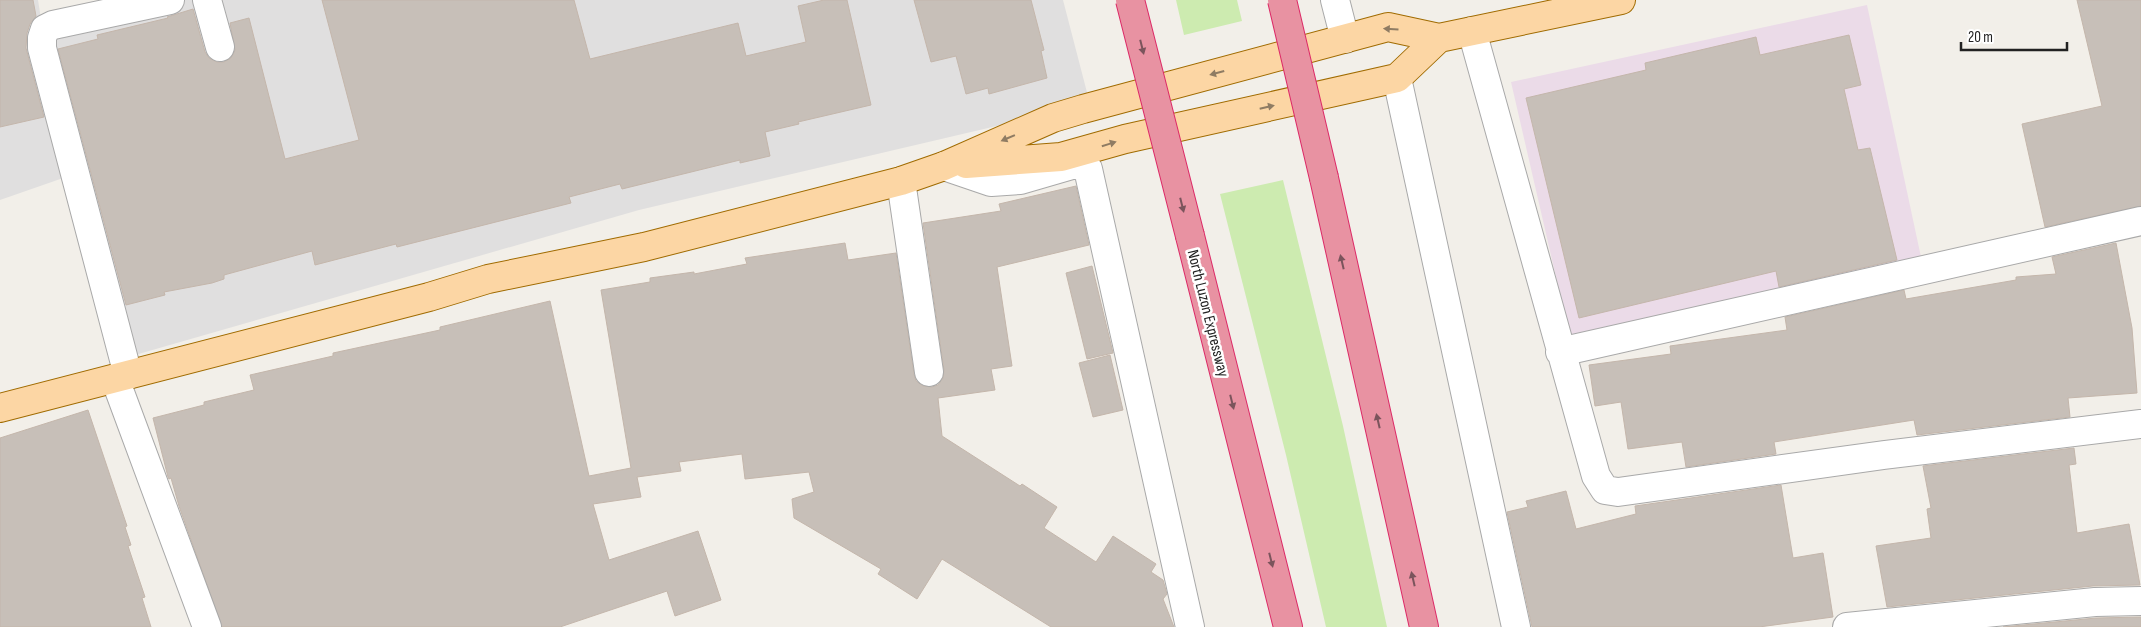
<svg xmlns="http://www.w3.org/2000/svg" width="2141" height="627" font-family="'Sofia Sans Condensed',sans-serif">
<style>
.residential{fill:#e0dfdf}
.industrial{fill:#ebdbe8}
.grass{fill:#cdebb0}
.building{fill:#c7bfb8;stroke:#c4b6ab}
.lines{fill:none;stroke-linecap:round;stroke-linejoin:round}
.minor-casing{stroke:#a9a9a9;stroke-width:30}
.major-casing{stroke:#a06b00;stroke-width:30}
.highway-casing{stroke:#dc2a67;stroke-width:30}
.minor{stroke:#fff;stroke-width:28}
.major{stroke:#fcd6a4;stroke-width:28}
.highway{stroke:#e892a2;stroke-width:28}
.highway-bridge-casing{stroke:#dc2a67;stroke-width:30;stroke-linecap:butt}
.highway-bridge{stroke:#e892a2;stroke-width:28}
.oneway{fill:#8f7c63}
.oneway2{fill:#7b545c}
.labels{text-anchor:middle;stroke-width:5;stroke-linejoin:round;paint-order:stroke}
.street-label{font-size:16px;fill:#222;stroke:#fff}
</style>
<rect width="100%" height="100%" fill="#f2efe9"/>
<path class="residential" d="M0,0H38L66,177L0,200Z
M160,0H1063L1090,104L639,210L128,357L46,29Z"/>
<path class="industrial" d="M1867,5L1921,257L1571,342L1511,82Z"/>
<path class="grass" d="M1176,0H1237L1242,21L1184,35Z
M1283,180L1343,426L1387,627H1326L1286,455L1220,194Z"/>
<path class="building" d="M0,0H33L36,16L30,24L27,33L26,48L44,117L0,127Z
M322,0H574L590,59L738,23L746,56L806,42L798,6L824,0H847L871,105L798,122L799,124L765,132L770,156L740,163V160L622,189L620,184L569,197L571,203L397,247L396,244L315,265L312,251L224,275V279L212,283L164,292L165,295L126,305L58,49L98,39L97,35L168,18L167,17L193,9L205,52L209,58L217,62H224L231,58L235,50L230,23L249,18L285,159L359,140Z
M914,0H1031L1044,50L1041,51L1047,78L989,94L988,88L966,94L956,56L931,62Z
M2077,0H2141V206L2045,227L2022,124L2102,106Z
M1849,35L1861,85L1844,89L1858,150L1870,148L1897,260L1779,287L1776,271L1579,318L1526,98L1646,70L1645,63L1756,37L1760,55Z
M1076,186L1089,245L997,267L1012,366L991,369L995,390L938,398L942,436L1020,486L1022,484L1057,507L1044,528L1096,562L1113,536L1156,564L1151,572L1163,580L1167,594L1163,599L1174,627H1051L942,559L917,599L878,574L881,569L794,518L792,499L814,492L809,472L745,479L742,454L679,462L681,471L637,477L641,497L593,504L609,560L698,531L721,600L675,616L667,591L560,627H222L179,506L171,478L169,479L168,477L153,418L204,405V402L254,390L250,375L333,356V353L440,330V327L550,301L589,476L631,468L601,290L650,282V278L694,272V274L747,264L745,258L845,243L848,260L896,253L914,374L916,381L923,386L932,387L938,385L943,378L944,370L923,223L1001,211L999,204Z
M2116,243L2132,328L2137,393L2068,398L2070,417L1917,435L1914,420L1774,442L1776,454L1686,467L1682,442L1628,449L1621,402L1595,406L1589,365L1671,354L1670,346L1787,330L1785,317L1904,290L1906,299L2016,280V277L2056,274L2052,257Z
M1092,266L1113,353L1087,359L1066,273Z
M1110,355L1123,410L1093,417L1079,363Z
M88,410L127,526L125,527L131,545L128,546L145,597L142,598L151,627H0V438Z
M2074,448L2076,464L2069,465L2077,533L2129,524L2140,585L2093,586L1887,607L1876,546L1931,538L1927,509L1931,508L1923,466Z
M1781,485L1793,558L1823,553L1833,617L1759,627H1532L1507,512L1528,507L1526,501L1566,491L1576,529L1636,514L1635,506Z
M2141,617V627H2003L2096,618Z"/>
<g class="lines">
<defs>
<path id="minor" d="M207,0L220,47
M1335,0L1345,39
M1472,31L1596,476L1605,490L1618,492L1884,455L2141,424
M1397,78L1516,627
M944,166L991,182L1020,180L1075,164L1088,169L1190,627
M901,181L929,372
M1560,352L2141,221
M128,375L42,48V38L45,29L53,25L170,0
M115,379L207,627
M1847,627L2095,602L2141,601"/>
<path id="major" d="M966,164L1061,157L1125,139L1397,78L1439,38
M0,408L429,297L488,279L644,247L901,181L944,166L1053,118L1083,109L1388,27L1439,38L1621,0"/>
<path id="highway" d="M1324,178L1424,627
M1190,236L1288,627"/>
</defs>
<use href="#minor" class="minor-casing"/>
<use href="#major" class="major-casing"/>
<use href="#highway" class="highway-casing"/>
<use href="#minor" class="minor"/>
<use href="#major" class="major"/>
<use href="#highway" class="highway"/>
<defs>
<path id="highway-bridge" d="M1130,0L1190,236
M1282,0L1324,178"/>
</defs>
<use href="#highway-bridge" class="highway-bridge-casing"/>
<use href="#highway-bridge" class="highway-bridge"/>
</g>
<defs><path id="oneway-solid" d="M-6-.8H1V-3.2L6.5 0L1 3.2V.8H-6Z" transform="scale(1.25)"/></defs>
<g class="oneway">
<use href="#oneway-solid" transform="translate(1391 29) rotate(-177)"/>
<use href="#oneway-solid" transform="translate(1217 73) rotate(165)"/>
<use href="#oneway-solid" transform="translate(1267 107) rotate(-13)"/>
<use href="#oneway-solid" transform="translate(1008 138) rotate(157)"/>
<use href="#oneway-solid" transform="translate(1109 144) rotate(-17)"/>
</g>
<g class="oneway2">
<use href="#oneway-solid" transform="translate(1142 47) rotate(76)"/>
<use href="#oneway-solid" transform="translate(1182 205) rotate(76)"/>
<use href="#oneway-solid" transform="translate(1342 262) rotate(-103)"/>
<use href="#oneway-solid" transform="translate(1232 402) rotate(76)"/>
<use href="#oneway-solid" transform="translate(1378 421) rotate(-103)"/>
<use href="#oneway-solid" transform="translate(1271 560) rotate(76)"/>
<use href="#oneway-solid" transform="translate(1413 579) rotate(-103)"/>
</g>
<g class="labels">
<g class="street-label">
<text transform="translate(1209 313) rotate(76)" y="6">North Luzon Expressway</text>
</g>
</g>
<path d="M1961 42v8h106v-8" fill="none" stroke="#222222" stroke-width="2.5"/>
<text x="1968" y="42" font-size="15" fill="#222222" stroke="#ffffff" stroke-width="4" paint-order="stroke">20 m</text>
</svg>
